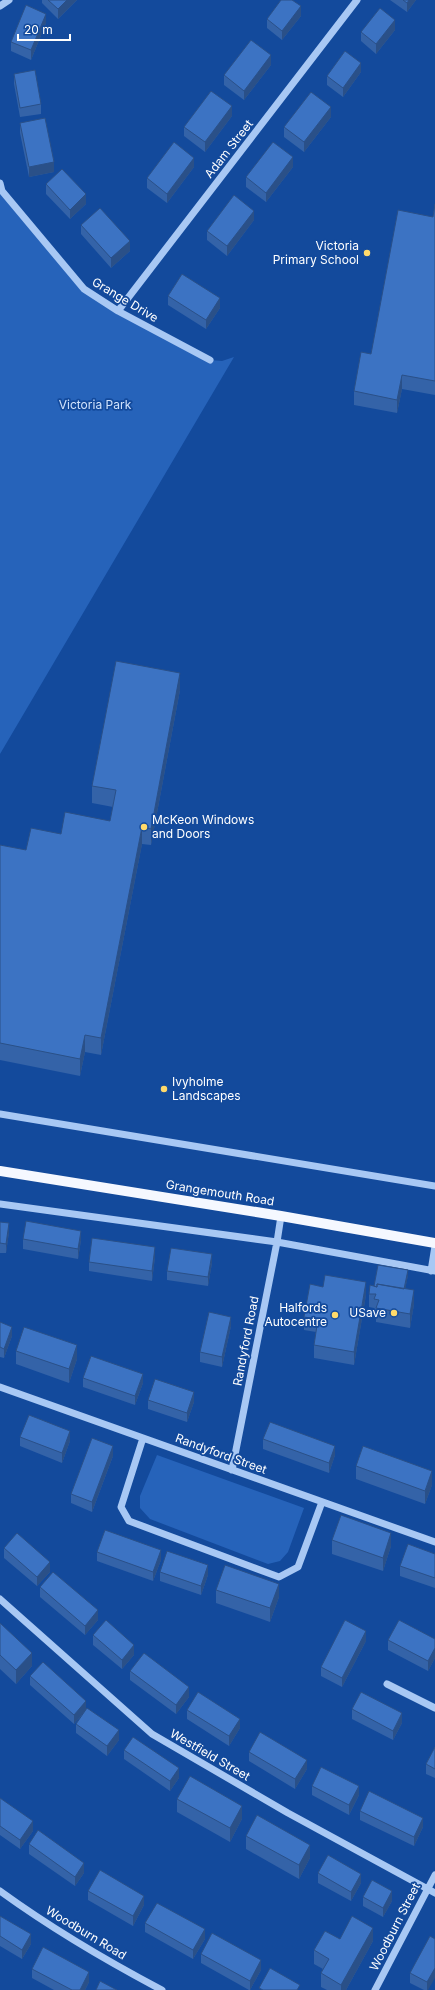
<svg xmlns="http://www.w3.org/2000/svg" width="435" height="1990" font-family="Inter,sans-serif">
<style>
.green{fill:#2663ba}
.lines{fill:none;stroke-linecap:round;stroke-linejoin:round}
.minor{stroke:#a8c8f4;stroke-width:7}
.major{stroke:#f5f8ff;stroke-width:10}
.wall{fill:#3463a8}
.shaded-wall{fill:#2a5088}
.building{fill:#3c73c3;stroke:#2a5088}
.poi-dot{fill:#ffda6b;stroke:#134a9c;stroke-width:1.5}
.labels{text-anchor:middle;stroke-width:3.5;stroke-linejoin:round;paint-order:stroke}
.street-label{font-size:12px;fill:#fff;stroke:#134a9c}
.poi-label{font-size:12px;fill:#fff;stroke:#134a9c;text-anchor:end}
.park-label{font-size:12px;fill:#d1e3fd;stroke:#134a9c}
</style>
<rect width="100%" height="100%" fill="#134a9c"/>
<path class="green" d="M0,183L84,289L210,360L222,361L234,357L0,754Z
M157,1455L304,1508L288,1552L280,1561L268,1564L150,1519L140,1508V1496Z"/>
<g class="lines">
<path class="minor" d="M0,6L9,0
M0,183L2,191L84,289L118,311L210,360
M118,311L357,0
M0,1114L435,1186
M0,1204L277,1242L435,1271
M431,1271L435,1246
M0,1387L435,1542
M143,1438L121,1507L129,1521L279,1577L298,1567L322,1502
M232,1470L277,1242L281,1216
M0,1599L152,1734L288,1813L435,1893
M387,1684L435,1708
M0,1891C51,1928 107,1961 162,1990
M375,1990L435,1875"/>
<path class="major" d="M0,1171L281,1216L435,1243"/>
</g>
<path class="wall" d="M42,0H77L58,19L42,3Z
M390,0H416L407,12Z
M301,16L282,40L267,28V19Z
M46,23L31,60L11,51V42Z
M395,30L376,54L361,41V32Z
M271,65L244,100L224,85V75Z
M361,72L343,97L327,85V76Z
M14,74L41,104V114L20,117L14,84Z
M232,116L205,152L184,136V127Z
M331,117L304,152L284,137V127Z
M20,123L54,172L29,177L20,133Z
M194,167L167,203L147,188V178Z
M293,167L266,202L246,187V177Z
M46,184L86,204L70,219L46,194Z
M435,204V395L402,389L397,413L354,405V391L433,217Z
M254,220L227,256L207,240V231Z
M81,225L130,251L111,268L81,234Z
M168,296L220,308L206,329L168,305Z
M180,690L151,845L142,844L101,1055L85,1052L80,1076L0,1060V845L26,850L61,834L110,821L113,807L92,803V786Z
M0,1222L9,1232L6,1253H0Z
M23,1239L81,1240L78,1259L23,1249Z
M155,1257L152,1281L89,1271V1262Z
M212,1263L208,1286L167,1280V1271Z
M408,1275L405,1289L414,1304L410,1328L376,1322V1313H374V1308L369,1307V1294L374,1286Z
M323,1287L366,1295L354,1365L314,1358V1345L316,1332L304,1330V1317Z
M0,1322L12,1336L4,1358L0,1357Z
M231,1326L222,1367L200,1362V1352Z
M16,1351L77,1359L69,1383L16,1364Z
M83,1378L143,1383L135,1405L83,1387Z
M148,1400L194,1402L187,1422L148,1409Z
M20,1437L70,1441L62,1463L20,1446Z
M263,1439L335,1455L329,1473L263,1449Z
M113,1456L92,1512L71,1503V1494Z
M356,1466L432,1485L425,1504L356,1479Z
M332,1540L391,1546L383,1571L332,1554Z
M4,1548L50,1572L37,1586L4,1558Z
M97,1552L161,1560L153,1581L97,1561Z
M435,1554V1588L400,1576V1566Z
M160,1572L208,1575L201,1595L160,1581Z
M40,1587L98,1620L85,1635L40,1597Z
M216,1590L279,1597L270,1622L216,1603Z
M0,1623L32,1666L16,1684L0,1669Z
M93,1635L134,1655L122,1669L93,1645Z
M435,1639V1658L428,1671L388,1650V1640Z
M366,1641L342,1687L321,1676V1667Z
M130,1671L189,1697L176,1714L130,1680Z
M30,1676L86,1709L119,1740L107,1756L76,1733V1724L81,1716L74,1724L30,1685Z
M352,1709L402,1723L393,1740L352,1719Z
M187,1710L240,1728L229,1746L187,1719Z
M435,1747V1778L426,1774V1764Z
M124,1750L179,1778L170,1791L124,1759Z
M249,1752L307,1769L295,1789L249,1761Z
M312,1786L359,1795L349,1815L312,1795Z
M0,1798L33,1831L20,1849L0,1835Z
M177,1799L242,1819L230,1842L177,1812Z
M360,1811L423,1827L414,1846L360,1820Z
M246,1836L310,1858L299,1879L246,1849Z
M29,1844L84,1873L75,1886L29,1854Z
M318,1873L361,1883L351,1901L318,1883Z
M88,1891L144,1905L133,1926L88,1900Z
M363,1897L392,1901L383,1917L363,1906Z
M0,1916L31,1944L22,1959L0,1946Z
M145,1923L205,1939L193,1959L145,1932Z
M340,1939L373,1941L346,1990H327L321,1987V1973L323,1969L314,1964V1950Z
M435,1939L428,1990H424L410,1983V1973Z
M201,1954L261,1970L250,1990H249L201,1963Z
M32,1969L89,1982L85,1990H54L32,1978Z"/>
<path class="shaded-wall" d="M67,0H77L58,19V9Z
M409,0H416L407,12V3Z
M301,6V16L282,40V31Z
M46,14V23L31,60V50Z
M395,20V30L376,54V44Z
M271,55V65L244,100V91Z
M361,63V72L343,97V88Z
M232,106V116L205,152V142Z
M331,107V117L304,152V142Z
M293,157V167L266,202V193Z
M194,158V167L167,203V194Z
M54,162V172L29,177V167Z
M86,194V204L70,219V210Z
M254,211V220L227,256V246Z
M130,241V251L111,268V258Z
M220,298V308L206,329V320Z
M402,375V389L397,413V400Z
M180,673V690L151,845V829Z
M142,827V844L101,1055V1038Z
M85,1035V1052L80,1076V1059Z
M9,1223V1232L6,1253V1244Z
M81,1231V1240L78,1259V1249Z
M155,1247V1257L152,1281V1271Z
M212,1254V1263L208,1286V1277Z
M408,1270V1275L403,1302V1297Z
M366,1282V1295L354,1365V1352Z
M414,1290V1304L410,1328V1314Z
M231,1317V1326L222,1367V1357Z
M12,1327V1336L4,1358V1349Z
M77,1345V1359L69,1383V1369Z
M143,1374V1383L135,1405V1396Z
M194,1392V1402L187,1422V1413Z
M70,1431V1441L62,1463V1453Z
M113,1446V1456L92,1512V1502Z
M335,1446V1455L329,1473V1463Z
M432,1471V1485L425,1504V1491Z
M391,1533V1546L383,1571V1558Z
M161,1550V1560L153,1581V1572Z
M50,1562V1572L37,1586V1577Z
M208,1565V1575L201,1595V1586Z
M279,1584V1597L270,1622V1608Z
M98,1610V1620L85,1635V1626Z
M366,1631V1641L342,1687V1678Z
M134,1645V1655L122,1669V1660Z
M435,1648V1658L428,1671V1661Z
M32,1653V1666L16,1684V1670Z
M189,1687V1697L176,1714V1705Z
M86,1701V1710L74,1724V1715Z
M402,1713V1723L393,1740V1731Z
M240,1719V1728L229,1746V1736Z
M119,1730V1740L107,1756V1746Z
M307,1760V1769L295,1789V1779Z
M179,1768V1778L170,1791V1781Z
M359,1786V1795L349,1815V1805Z
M242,1806V1819L230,1842V1828Z
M423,1818V1827L414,1846V1837Z
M33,1821V1831L20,1849V1840Z
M310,1845V1858L299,1879V1865Z
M84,1863V1873L75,1886V1877Z
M361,1874V1883L351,1901V1892Z
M392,1891V1901L383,1917V1908Z
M144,1896V1905L133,1926V1916Z
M373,1928V1941L346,1990H341V1985Z
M205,1929V1939L193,1959V1950Z
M31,1934V1944L22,1959V1950Z
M261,1960V1970L250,1990V1981Z
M435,1968V1978L428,1990H427V1982Z
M89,1972V1982L85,1990H80Z"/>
<path class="building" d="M48,0H67L58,9Z
M281,0H292L301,6L282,31L267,19Z
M403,0H409L407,3Z
M26,5L46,14L31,50L11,42Z
M380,8L395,20L376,44L361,32Z
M251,40L271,55L244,91L224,75Z
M345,51L361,63L343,88L327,76Z
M35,70L41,104L20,108L14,74Z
M211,91L232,106L205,142L184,127Z
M311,92L331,107L304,142L284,127Z
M45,118L54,162L29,167L20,123Z
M174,142L194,158L167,194L147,178Z
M273,142L293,157L266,193L246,177Z
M62,169L86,194L70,210L46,184Z
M234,195L254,211L227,246L207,231Z
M435,204V381L402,375L397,400L354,391L361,352L371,354L398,210L433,217Z
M100,208L130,241L111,258L81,225Z
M182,274L220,298L206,320L168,296Z
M116,661L180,673L151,829L142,827L101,1038L85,1035L80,1059L0,1043V845L26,850L31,828L61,834L65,812L110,821L116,790L92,786Z
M26,1221L81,1231L78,1249L23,1239Z
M0,1222L9,1223L6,1244L0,1243Z
M92,1238L155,1247L152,1271L89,1262Z
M171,1248L212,1254L208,1277L167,1271Z
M378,1265L408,1270L404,1289L377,1284V1287L374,1286Z
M325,1275L366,1282L354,1352L314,1345L318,1319L304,1317L310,1284L323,1287Z
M377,1284L414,1290L410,1314L376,1308L379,1300L374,1299L376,1294H369L370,1285L377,1287Z
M209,1312L231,1317L222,1357L200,1352Z
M0,1322L12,1327L4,1349L0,1347Z
M24,1327L77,1345L69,1369L16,1351Z
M91,1356L143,1374L135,1396L83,1378Z
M155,1379L194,1392L187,1413L148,1400Z
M29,1415L70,1431L62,1453L20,1437Z
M270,1422L335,1446L329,1463L263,1439Z
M92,1438L113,1446L92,1502L71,1494Z
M363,1446L432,1471L425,1491L356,1466Z
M341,1515L391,1533L383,1558L332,1540Z
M105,1530L161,1550L153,1572L97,1552Z
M17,1533L50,1562L37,1577L4,1548Z
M408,1544L435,1554V1578L400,1566Z
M167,1551L208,1565L201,1586L160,1572Z
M225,1565L279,1584L270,1608L216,1590Z
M53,1572L98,1610L85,1626L40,1587Z
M106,1620L134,1645L122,1660L93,1635Z
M345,1620L366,1631L342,1678L321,1667Z
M399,1620L435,1639V1648L428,1661L388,1640Z
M0,1623L32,1653L16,1670L0,1655Z
M144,1653L189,1687L176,1705L130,1671Z
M43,1662L86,1701L74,1715L30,1676Z
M198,1692L240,1719L229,1736L187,1710Z
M361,1692L402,1713L393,1731L352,1709Z
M87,1708L119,1730L107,1746L76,1724Z
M260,1732L307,1760L295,1779L249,1752Z
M133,1737L179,1768L170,1781L124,1750Z
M435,1747V1769L426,1764Z
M321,1767L359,1786L349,1805L312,1786Z
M190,1776L242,1806L230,1828L177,1799Z
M369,1791L423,1818L414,1837L360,1811Z
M0,1798L33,1821L20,1840L0,1826Z
M257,1815L310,1845L299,1865L246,1836Z
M38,1830L84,1863L75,1877L29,1844Z
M328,1855L361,1874L351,1892L318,1873Z
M100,1870L144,1896L133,1916L88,1891Z
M372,1880L392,1891L383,1908L363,1897Z
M157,1903L205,1929L193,1950L145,1923Z
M0,1916L31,1934L22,1950L0,1936Z
M352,1916L373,1928L341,1985L321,1973L329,1959L314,1950L325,1931L340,1939Z
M212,1933L261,1960L250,1981L201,1954Z
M430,1936L435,1939V1968L427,1982L410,1973Z
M43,1947L89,1972L80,1990H72L32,1969Z
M270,1968L300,1985L297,1990H263L259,1988Z
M100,1981L117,1990H96Z"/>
<g class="poi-dot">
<circle cx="367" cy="253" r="4"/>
<circle cx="144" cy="827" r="4"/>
<circle cx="164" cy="1089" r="4"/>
<circle cx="394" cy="1313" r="4"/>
<circle cx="335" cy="1315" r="4"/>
</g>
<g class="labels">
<g class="street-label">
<text transform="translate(229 149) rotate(-52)" y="4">Adam Street</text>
<text transform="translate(125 300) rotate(31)" y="4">Grange Drive</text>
<text transform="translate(220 1193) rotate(9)" y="4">Grangemouth Road</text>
<text transform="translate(246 1341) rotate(-79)" y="4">Randyford Road</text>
<text transform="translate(221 1454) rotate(20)" y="4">Randyford Street</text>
<text transform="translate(210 1755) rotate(30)" y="4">Westfield Street</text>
<text transform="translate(395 1927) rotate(-63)" y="4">Woodburn Street</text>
<text transform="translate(86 1933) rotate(31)" y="4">Woodburn Road</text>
</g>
<g class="poi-label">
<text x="359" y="250">Victoria<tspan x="359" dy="14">Primary School</tspan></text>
<text x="152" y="824" text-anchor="start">McKeon Windows<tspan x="152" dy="14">and Doors</tspan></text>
<text x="172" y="1086" text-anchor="start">Ivyholme<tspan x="172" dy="14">Landscapes</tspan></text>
<text x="327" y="1312">Halfords<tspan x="327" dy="14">Autocentre</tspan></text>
<text x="386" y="1317">USave</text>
</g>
<g class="park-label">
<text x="95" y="409">Victoria Park</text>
</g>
</g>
<path d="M18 34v6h52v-6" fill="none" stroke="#ffffff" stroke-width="2"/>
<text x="24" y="34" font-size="12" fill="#ffffff" stroke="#134a9c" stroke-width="3" paint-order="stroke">20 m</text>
</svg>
